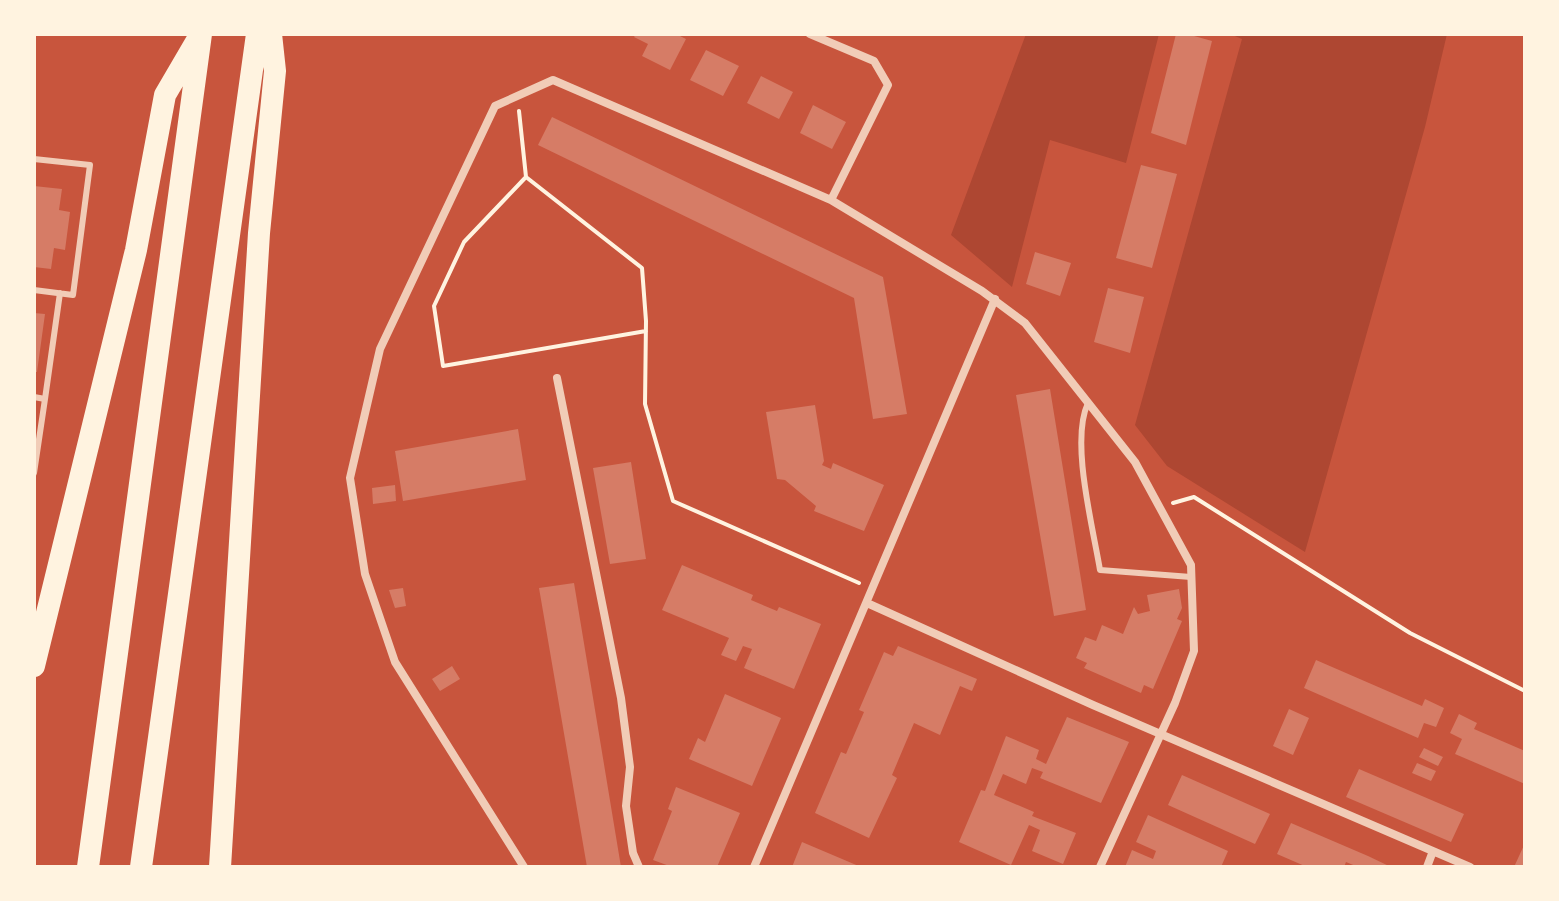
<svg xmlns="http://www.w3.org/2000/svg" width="1559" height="901" font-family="Rubik,sans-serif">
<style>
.green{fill:#ae4732}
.building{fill:#d67c66}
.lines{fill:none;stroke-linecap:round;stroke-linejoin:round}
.path{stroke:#fff3e0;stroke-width:4}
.service{stroke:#f1ccb7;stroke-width:6}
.minor{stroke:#f1ccb7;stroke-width:8}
.motorway{stroke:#fff3e0;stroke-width:22}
</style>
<rect width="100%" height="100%" fill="#c8553d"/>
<path class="green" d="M1026,34H1159L1126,163L1050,140L1012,287L951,235Z
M1230,34H1447L1425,127L1305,552L1167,466L1135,425L1242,39Z"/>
<path class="building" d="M636,34H676L686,39L670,70L642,56L648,44L634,37Z
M1176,34H1187L1212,41L1186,145L1151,133Z
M706,50L739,66L723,96L690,80Z
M761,76L793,92L779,119L747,103Z
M813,105L846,122L832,149L800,133Z
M552,117L883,277L907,414L873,419L854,298L538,145Z
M1141,165L1177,174L1152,268L1116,258Z
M34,186L62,189L59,210L70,212L65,250L54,248L51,269L34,267Z
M1035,252L1071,263L1060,296L1026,284Z
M1108,288L1144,297L1130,353L1094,342Z
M34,313L45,314L37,372H34Z
M1050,389L1086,610L1054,616L1016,395Z
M815,405L824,461L822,465L831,469L833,463L884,485L864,531L814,511L816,506L785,480L777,479L766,412Z
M518,429L526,480L403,501L395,451Z
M631,462L646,559L610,564L593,468Z
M395,485L396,501L373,504L372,488Z
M682,565L753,595L751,600L777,611L779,607L821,624L794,689L744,668L752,649L743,646L736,661L721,655L729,638L662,610Z
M574,583L621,867H587L539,588Z
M403,588L406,606L395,608L389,590Z
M1179,589L1182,608L1177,619L1182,621L1153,689L1144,685L1141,693L1084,668L1087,663L1076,658L1085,637L1096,641L1102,625L1123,634L1134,607L1138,614L1150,611L1147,595Z
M898,646L977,679L972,691L960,686L940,735L914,723L892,775L897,778L869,838L815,813L841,752L846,754L864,712L859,710L884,652L893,656Z
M1316,660L1422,706L1425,699L1444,708L1436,727L1424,723L1418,738L1304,688Z
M452,666L460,679L440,691L432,679Z
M725,694L781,718L752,786L689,759L698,738L705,742Z
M1289,709L1309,718L1293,755L1273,746Z
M1459,714L1477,723L1474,729L1525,751V784L1455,754L1462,739L1450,733Z
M1067,717L1129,742L1101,803L1040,778L1043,772L1032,768L1026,784L1003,774L994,795L1034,812L1032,816L1076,833L1063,864L1032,851L1040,830L1029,825L1011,865L959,842L981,790L985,791L1006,736L1039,750L1036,759L1046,764Z
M1424,748L1443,757L1438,766L1419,757Z
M1417,763L1436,771L1431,781L1412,773Z
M1359,769L1464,814L1451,842L1346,797Z
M1182,775L1270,814L1255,844L1168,805Z
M676,787L740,813L717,867H672L653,860L672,811L668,809Z
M1148,815L1228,851L1221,867H1125L1132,850L1153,859L1156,851L1136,842Z
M1291,823L1368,856L1391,867H1358L1346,862L1344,867H1307L1277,854Z
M802,842L861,867H792Z
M1525,843V867H1514Z"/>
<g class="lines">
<path class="path" d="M519,111L526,177L642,268L646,321L645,404L673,501L859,583
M525,178L464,242L434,306L443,366L646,331
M1173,503L1194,497L1410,633L1525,691"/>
<path class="service" d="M34,159L90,165L73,295L34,290
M34,397L45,399L34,473
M45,399L60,293
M1088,403C1070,441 1093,527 1100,570L1191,577"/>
<path class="minor" d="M810,34L874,61L888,85L831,200
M557,378L621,698L630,767L626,806L633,853L639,867
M867,603L1093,705L1470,867
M524,867L395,662L365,574L350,478L380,349L495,106L553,80L831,200L982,291L1025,323L1135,462L1191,565L1194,651L1175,703L1100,867
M754,867L995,299
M1427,867L1433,851"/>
<path class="motorway" d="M34,666L136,250L165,95L196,42
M88,867L201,34
M141,867L257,34
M220,867L259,233L275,71L271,34"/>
</g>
<rect width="1559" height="901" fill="none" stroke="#fff3e0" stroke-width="72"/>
</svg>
